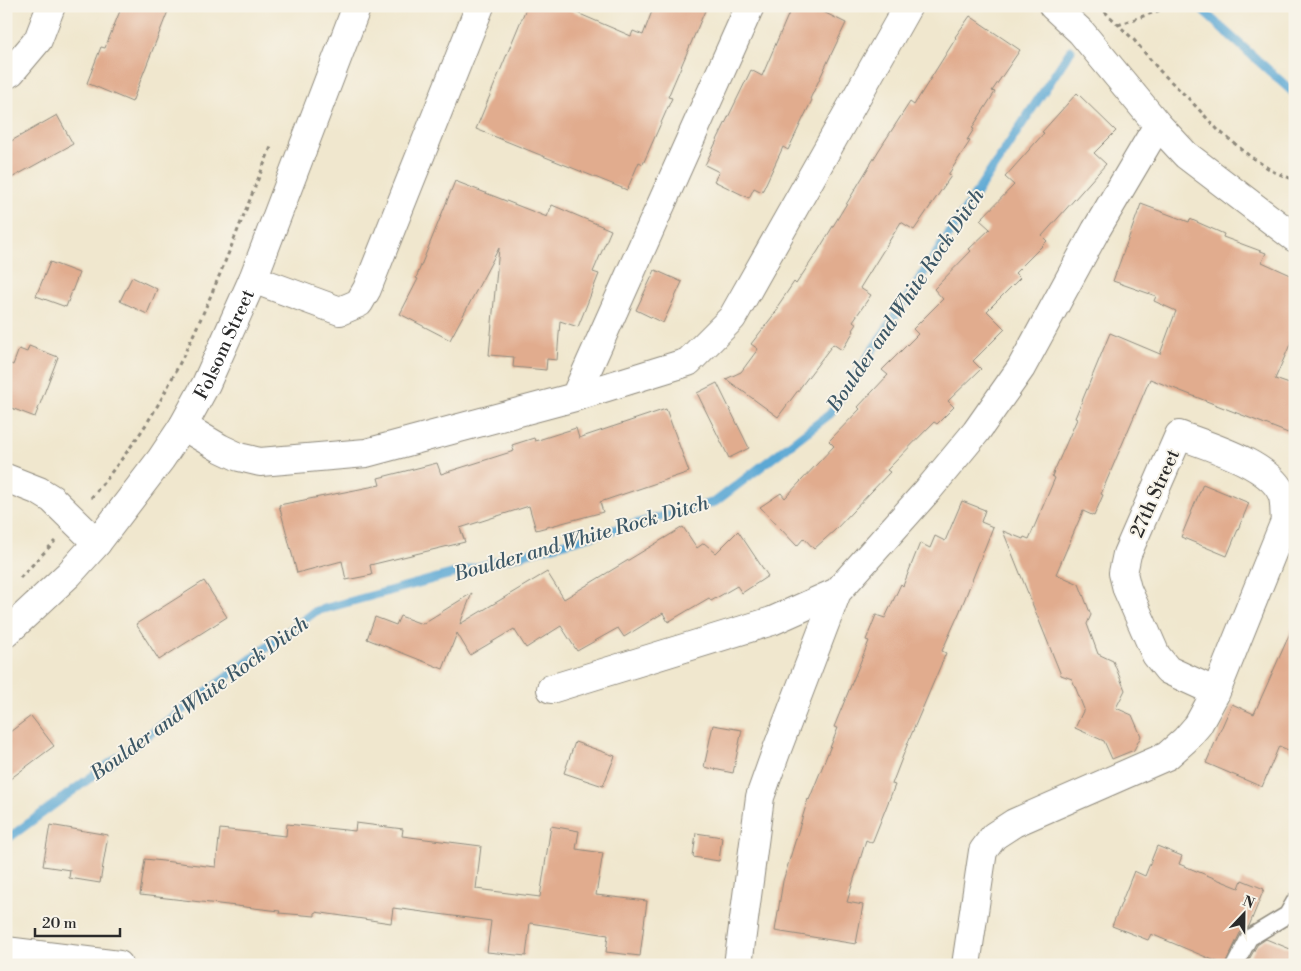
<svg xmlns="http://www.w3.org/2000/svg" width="1301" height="971" font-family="'Libre Bodoni',serif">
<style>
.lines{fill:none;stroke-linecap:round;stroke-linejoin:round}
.stream{stroke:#5ba8d4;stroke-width:9}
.building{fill:#e1ac8e}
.lane-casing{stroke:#8e897c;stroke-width:19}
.street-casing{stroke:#8e897c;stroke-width:30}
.secondary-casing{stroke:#8e897c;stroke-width:30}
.path{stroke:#8e897c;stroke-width:3;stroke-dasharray:4 4;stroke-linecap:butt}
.lane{stroke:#fff;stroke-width:16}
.street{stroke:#fff;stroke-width:28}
.secondary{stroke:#fff;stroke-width:28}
.labels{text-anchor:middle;stroke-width:4;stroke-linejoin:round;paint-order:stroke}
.street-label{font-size:19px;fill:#2b2b2b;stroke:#f7f3e8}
.water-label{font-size:20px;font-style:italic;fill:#3c5766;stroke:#f7f3e8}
</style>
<rect width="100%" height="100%" fill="#f7f3e8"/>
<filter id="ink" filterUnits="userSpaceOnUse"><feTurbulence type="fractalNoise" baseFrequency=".02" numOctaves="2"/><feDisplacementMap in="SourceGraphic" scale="10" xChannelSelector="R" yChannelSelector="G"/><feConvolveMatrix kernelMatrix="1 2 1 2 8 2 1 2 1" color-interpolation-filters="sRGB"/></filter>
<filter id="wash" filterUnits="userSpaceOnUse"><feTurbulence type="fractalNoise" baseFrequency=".0096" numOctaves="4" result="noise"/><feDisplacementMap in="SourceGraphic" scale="20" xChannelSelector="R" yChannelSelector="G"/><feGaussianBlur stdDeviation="1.12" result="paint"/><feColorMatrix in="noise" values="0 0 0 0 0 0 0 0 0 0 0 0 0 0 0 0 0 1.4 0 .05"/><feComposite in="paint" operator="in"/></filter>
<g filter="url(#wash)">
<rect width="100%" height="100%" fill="#f0e7ce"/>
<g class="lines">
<path class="stream" d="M1204,12L1295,94
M6,840L316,611L715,502L830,414L1071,50"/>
</g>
<g id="blocks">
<path class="building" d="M122,6H170L132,102L87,83L101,47L105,48Z
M527,6H561L631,36L633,31L643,35L654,6H707L668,97L672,98L643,164L639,162L627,190L476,129Z
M792,6H811L846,23L810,99L812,100L788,150L783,147L762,192L754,188L749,198L714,181L719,172L705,165L751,70L762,76Z
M970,16L1020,50L992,91L995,92L972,128L974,129L967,140L970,141L948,175L951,176L914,230L901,222L860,288L871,295L853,321L857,324L853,330L854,331L842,350L833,344L778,417L726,379L741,372L758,349L751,344L779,308L777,307L794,282L796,284L818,251L879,150L910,102L914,105L956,38L955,37Z
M1077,93L1116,131L1094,153L1106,164L1042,236L1047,241L1015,273L1020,278L987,311L1005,329L973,361L981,369L948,401L954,407L937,424L934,422L887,470L890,472L835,530L814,549L804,538L797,546L760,507L781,493L785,498L834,446L829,441L860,409L858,407L888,375L882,370L918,334L913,329L943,299L934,289L971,251L969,249L990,229L980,220L1014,185L1005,177L1044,133L1042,132Z
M57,115L73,144L6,181V144Z
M455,181L547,217L552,205L611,230L593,272L599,274L578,327L560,321L557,360L547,359L546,370L513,367L514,357L489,355L499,248L450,340L400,314L418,279L416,278Z
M1141,204L1189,222L1190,219L1224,234L1223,237L1266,253L1262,262L1295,277V333L1275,379L1295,386V417L1288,433L1150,379L1101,494L1103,495L1094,516L1083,511L1056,574L1079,584L1091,615L1087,624L1098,654L1113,661L1125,690L1116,708L1132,715L1141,736L1134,750L1112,759L1104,741L1075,728L1084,709L1072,679L1061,675L1003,531L1023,539L1024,537L1029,539L1055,478L1052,476L1077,419L1075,418L1110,333L1160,354L1176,311L1154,301L1156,296L1113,281Z
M50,262L79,273L66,307L36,296Z
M655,270L682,282L663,323L636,310Z
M132,277L157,289L147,314L120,301Z
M29,346L58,357L35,417L6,406V362L13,365L19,349L27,352Z
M717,383L749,448L729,458L697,393Z
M666,409L689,472L600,502L603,512L536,530L529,506L460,528L465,542L370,565L372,575L346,580L342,561L297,573L279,505L380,485L378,478L437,463L441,474L514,451L512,445L534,438L535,441L576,428L579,438Z
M1203,484L1249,503L1227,556L1181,537Z
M962,501L985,510L981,522L993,527L960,611L942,651L946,653L909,740L892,784L895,785L872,843L866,840L847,902L863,905L856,944L775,931L783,881L808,799L809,800L838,728L834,727L869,641L866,640L876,615L885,618L901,584L903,586L920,543L930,548L935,536L945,541Z
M683,527L697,548L704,543L716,553L738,531L768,576L742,593L737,586L711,601L709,598L668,622L663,613L624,637L618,628L577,651L561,626L526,648L514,629L470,655L457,633L443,669L367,639L375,617L396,625L400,616L422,624L472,593L460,624L547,572L564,599Z
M204,581L227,617L159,660L136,624Z
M1295,622V753L1279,746L1262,787L1206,763L1232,704L1254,714Z
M31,716L54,746L6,782V735Z
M713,725L742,730L733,773L704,767Z
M575,742L615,756L603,786L564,773Z
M356,823L403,829L402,836L481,846L476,889L540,897L551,826L579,831L576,849L603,853L596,895L647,901L640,956L606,952L608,935L530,923L526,956L487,952L491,921L393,908L391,923L315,912V916L279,913L280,911L140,895L145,859L216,867L220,829L286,836L287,824L355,831Z
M50,825L108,835L100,883L69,878L70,870L43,866Z
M696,833L722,837L719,861L693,857Z
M1157,846L1182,856L1179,864L1239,888L1242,880L1264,889L1249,926L1240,933L1225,965L1151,934L1148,940L1112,926L1134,871L1145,876Z
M1266,939L1295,951V965H1246L1257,945Z"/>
</g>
</g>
<g filter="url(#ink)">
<use href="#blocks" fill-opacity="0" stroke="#8e897c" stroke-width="1"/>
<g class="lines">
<defs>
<path id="lane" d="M1235,965L1249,938L1287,915L1295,901"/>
<path id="street" d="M6,75L11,72L38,40L51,6
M1158,125L1186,155L1295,238
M253,279L340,311L359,303L367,289L480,6
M575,397L750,6
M183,426L220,448L239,457L260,462L366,453L575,397L688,362L732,318L908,6
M6,478L39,491L52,499L97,543
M551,689L772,621L837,592
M738,965L760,797L776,752L837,592L928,490L976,432L1021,368L1096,230L1158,125L1081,32L1053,6
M966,965L983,851L994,836L1014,823L1167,756L1185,740L1198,725L1216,692L1285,521C1284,513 1285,501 1282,494C1270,464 1208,446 1179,435L1127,554L1123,573L1127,589L1156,655L1168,670L1216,692"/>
<g id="secondary">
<path id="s1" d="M6,633L69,574L97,543L161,459L183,426L206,384L253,279L357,6"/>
<path d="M6,951L119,965"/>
</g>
</defs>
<use href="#lane" class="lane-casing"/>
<use href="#street" class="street-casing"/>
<use href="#secondary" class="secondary-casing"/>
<path class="path" d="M1099,6L1134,40L1160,71L1189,99L1218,130L1251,157L1274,172L1295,180
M1118,25L1172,6
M91,498C119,463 147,428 167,388C208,311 238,228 271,147
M20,578L55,541"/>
<use href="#lane" class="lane"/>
<use href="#street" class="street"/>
<use href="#secondary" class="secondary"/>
</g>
</g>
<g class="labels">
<g class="street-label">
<text dy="7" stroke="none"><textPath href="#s1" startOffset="365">Folsom Street</textPath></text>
<text transform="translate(1154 493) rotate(-66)" y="7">27th Street</text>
</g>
<g class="water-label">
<text transform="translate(905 300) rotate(-56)" y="7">Boulder and White Rock Ditch</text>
<text transform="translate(581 538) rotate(-16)" y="7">Boulder and White Rock Ditch</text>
<text transform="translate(199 698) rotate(-36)" y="7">Boulder and White Rock Ditch</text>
</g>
</g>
<rect width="1301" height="971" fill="none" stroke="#f7f3e8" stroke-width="25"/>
<g transform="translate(1244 914) rotate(22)" stroke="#f7f3e8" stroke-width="4" paint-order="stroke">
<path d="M0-4L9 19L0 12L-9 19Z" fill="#2b2b2b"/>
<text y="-8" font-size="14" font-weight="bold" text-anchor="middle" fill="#2b2b2b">N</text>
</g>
<path d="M35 928v8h85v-8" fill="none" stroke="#2b2b2b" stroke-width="2.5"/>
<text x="42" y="928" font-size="15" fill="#2b2b2b" stroke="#f7f3e8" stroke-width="4" paint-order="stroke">20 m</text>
</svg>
